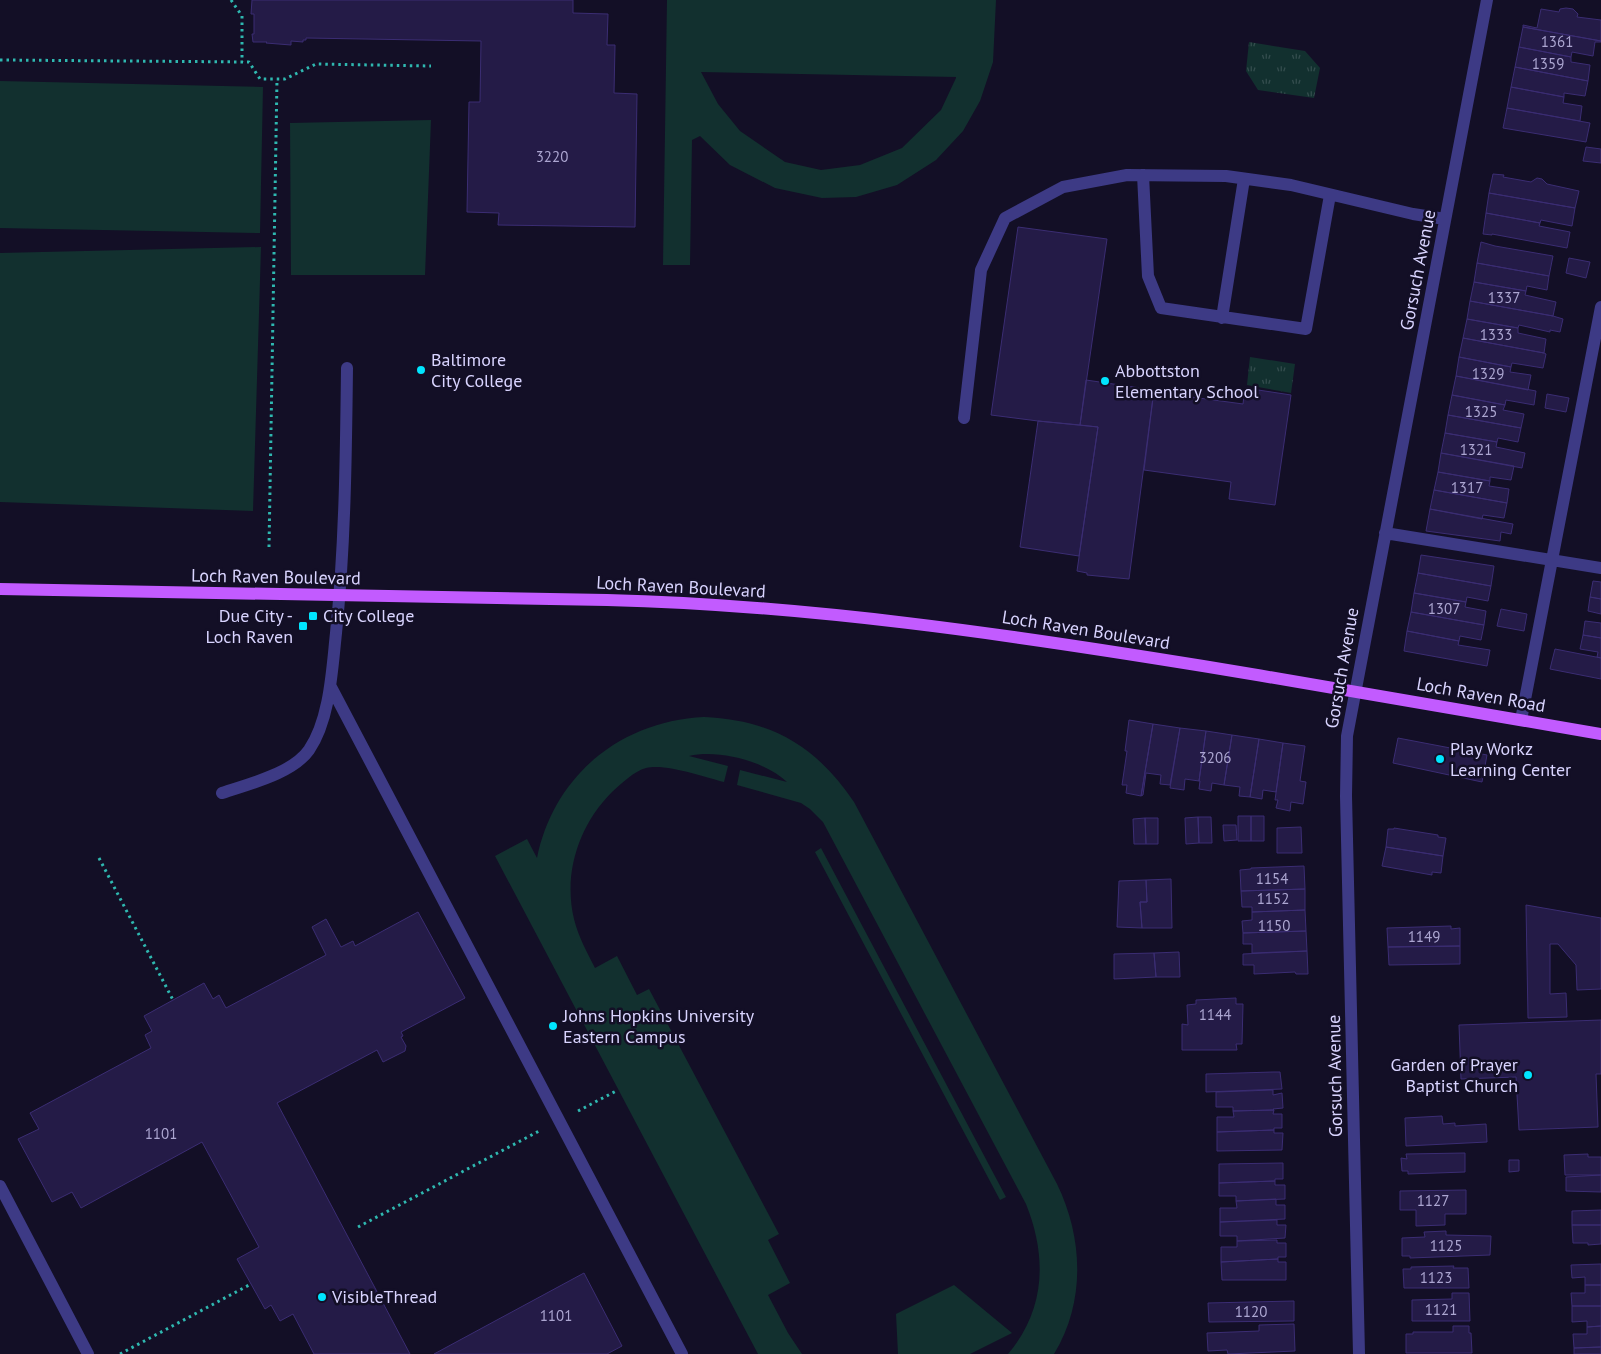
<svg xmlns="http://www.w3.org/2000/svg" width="1601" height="1354" font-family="'PT Sans',sans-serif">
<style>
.grass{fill:url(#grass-tufts)}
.pitch{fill:#12302f;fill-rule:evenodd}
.building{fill:#241b47;stroke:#3b2d73}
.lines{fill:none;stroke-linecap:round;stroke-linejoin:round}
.path{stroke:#2fb8b0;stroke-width:3;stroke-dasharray:2.5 4;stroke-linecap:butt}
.minor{stroke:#3d3a85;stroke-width:12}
.major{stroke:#c25bff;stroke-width:12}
.poi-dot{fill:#00e5ff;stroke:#130f26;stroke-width:2}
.labels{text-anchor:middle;stroke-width:5;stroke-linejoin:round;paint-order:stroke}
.number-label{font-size:15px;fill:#aca6d1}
.street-label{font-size:18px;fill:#d9d4ff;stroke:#130f26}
.poi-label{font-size:18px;fill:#d9d4ff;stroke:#130f26;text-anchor:start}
</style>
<defs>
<pattern id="grass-tufts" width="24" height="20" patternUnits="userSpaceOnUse" patternTransform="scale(1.25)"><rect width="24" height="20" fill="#12302f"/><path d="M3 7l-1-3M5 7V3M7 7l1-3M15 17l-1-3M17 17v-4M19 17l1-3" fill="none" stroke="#344d4e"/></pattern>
</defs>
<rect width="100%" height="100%" fill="#130f26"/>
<path class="grass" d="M1249,42L1305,51L1320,68L1314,98L1258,90L1246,71Z
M1250,357L1295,364L1291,393L1247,385Z"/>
<path class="pitch" d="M667,0H996L993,62L980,101L963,131L936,160L897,185L856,197L822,198L775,188L730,165L700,136L692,140L690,265H663ZM701,72L956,77V78L941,110L902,148L860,165L821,170L785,162L740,131L718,104Z
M0,81L263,87L260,233L0,228Z
M431,120L425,275H291L290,123Z
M261,247L253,511L0,502V253Z
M704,717C772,720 816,746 854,802L1057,1184C1083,1237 1086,1302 1054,1354H1008C1046,1309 1047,1256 1026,1204L823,822L810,809L801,803L737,785L740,770L787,782C765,761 718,749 689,756L728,766L724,782C705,777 665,763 646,768C634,771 621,784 612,792C579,825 563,873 574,919C578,936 587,952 595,968L617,956L637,995L649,989L779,1234L768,1240L790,1283L768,1295L788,1333L802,1354H758L495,856L527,839L537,858C554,775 621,721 704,717Z
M821,848L1006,1197L1000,1200L815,852Z
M954,1285L1012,1333L970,1354H898L896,1314Z"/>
<path class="building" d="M252,0H573V13L608,14L607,45H615L614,93L637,94L635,227L498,225L499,213L467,212L469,102H480L481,41L306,38V40H303V42L291,41V45L266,43L267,42H253L252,34H254V14H251Z
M1566,8L1573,9L1578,14L1577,17L1601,20V41L1523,27V25L1537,28L1541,9L1559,12L1560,9Z
M1523,27L1601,41V42H1595L1593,56L1572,52L1571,57L1519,47Z
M1519,47L1571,57V62L1590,65L1588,81L1515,67Z
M1515,67L1588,81L1585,96L1564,93V97L1511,87Z
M1511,87L1564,97L1563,103L1582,106L1580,121L1507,108Z
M1507,108L1590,123L1586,142L1503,128Z
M1586,147L1601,149V163L1583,161Z
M1493,174L1504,175L1503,177L1531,182L1537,178L1542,179L1547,184L1579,191L1575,208L1489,193Z
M1489,193L1575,208L1572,226L1541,220L1540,223L1486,213Z
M1486,213L1540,223L1539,226L1570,232L1567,248L1492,234V235L1483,234Z
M1018,227L1107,239L1080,425L1038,421L991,415Z
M1481,242L1495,246L1553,256L1549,276L1477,263Z
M1569,258L1590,262L1586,278L1566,273Z
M1477,263L1549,276L1547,290L1527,286L1526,291L1474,282Z
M1474,282L1526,291L1525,295L1556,302L1553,316L1470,301Z
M1470,301L1553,316L1563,319L1560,332L1550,330V332L1519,325L1518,328L1467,319Z
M1467,319L1518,328V333L1546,339L1544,353L1463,338Z
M1463,338L1544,353L1546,354L1543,368L1512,363L1511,367L1459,357Z
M1459,357L1511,367L1510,372L1531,375L1528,390L1456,376Z
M1456,376L1536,391L1534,405L1506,400L1505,405L1452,395Z
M1086,380L1154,390L1129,579L1087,575V573L1077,571L1098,427L1080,425Z
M1245,388L1291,395L1275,505L1229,499L1231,482L1144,470L1154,390L1162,391V393L1243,404Z
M1547,394L1569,398L1566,412L1545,408Z
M1452,395L1505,405L1503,410L1524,414L1521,428L1448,415Z
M1448,415L1521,428L1518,442L1498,438L1497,442L1445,433Z
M1038,421L1098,427L1079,556L1020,547Z
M1445,433L1497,442L1496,447L1525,453L1522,468L1441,453Z
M1441,453L1514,466L1511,480L1490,477V481L1438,472Z
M1438,472L1490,481L1489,486L1509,489L1507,503L1434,490Z
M1434,490L1507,503L1504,518L1483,515L1482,519L1430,509Z
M1430,509L1513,524L1511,534L1501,532L1500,541L1426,531Z
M1421,555L1494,566L1491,586L1418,573Z
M1418,573L1491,586L1488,601L1467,597L1466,602L1414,593Z
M1593,581L1601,582V599L1590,597Z
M1414,593L1466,602L1465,607L1486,611L1484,625L1411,612Z
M1590,597L1601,599V614L1588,611Z
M1501,609L1527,614L1524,631L1497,626Z
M1411,612L1484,625L1481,640L1460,636L1459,641L1407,631Z
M1585,621L1601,623V638L1583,635Z
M1407,631L1459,641L1458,645L1490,650L1487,666L1404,651Z
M1583,635L1601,638V658L1597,657L1598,652L1580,649Z
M1555,649L1601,658V679L1550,669Z
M1129,720L1153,724L1141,796L1126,793L1127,785H1122L1127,751H1125Z
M1153,724L1180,728L1170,785L1160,784L1161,775L1146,773L1143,795L1141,796Z
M1180,728L1206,731L1199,781L1185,779L1184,790L1170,788Z
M1206,731L1232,735L1224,785L1212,783L1211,791L1199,789L1200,781H1199Z
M1232,735L1259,739L1250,797L1239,796L1240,787L1224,785Z
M1398,738L1487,755L1482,782L1393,763Z
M1259,739L1283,743L1276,792L1263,790L1262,799L1250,797Z
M1283,743L1305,746L1300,781L1306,782L1303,804L1291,802L1290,811L1276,808L1278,800H1275Z
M1238,816H1251V841H1238Z
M1251,816H1264V841H1251Z
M1198,817L1199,843L1186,844L1185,818Z
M1198,817H1211L1212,843H1199Z
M1145,818L1146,844H1134L1133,819Z
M1145,818H1158V844H1146Z
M1223,825H1236L1237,840L1224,841Z
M1301,827L1302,853H1277V828Z
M1394,828L1438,835V837L1446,838L1443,856L1386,847L1388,829H1394Z
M1386,847L1443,856L1441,873L1432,872V875L1382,866Z
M1304,866L1305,889L1241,891L1240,870L1251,869V868Z
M1171,879L1172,928H1142L1140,902H1147L1146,880Z
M1146,880L1147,902H1140L1142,928L1117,927L1119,881Z
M1305,889V910L1252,912V907H1242L1241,891Z
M1526,905L1601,918V989L1577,990L1576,965L1558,944H1550V994L1566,993L1567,1017L1528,1018Z
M1305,910L1306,931L1243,933L1242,921L1252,920V912Z
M418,912L465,998L401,1032L403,1036L401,1037L406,1046L405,1051L383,1062L377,1050L277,1103L410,1354H314L293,1314L280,1321L271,1305L265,1309L237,1259L259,1247L202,1142L81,1208L72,1192L52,1202L18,1139L39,1129L30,1113L151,1048L145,1035L152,1031L144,1016L204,983L213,999L219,995L226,1008L326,955L312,927L326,919L341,947L353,941L355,946Z
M1451,926V929L1460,928V946L1388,947L1387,928Z
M1306,931L1307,951L1252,953V944H1243V933Z
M1460,946V964L1389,965L1388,947Z
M1307,951L1308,974H1296L1295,972L1254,974V965H1243V954Z
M1179,952L1180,977H1156L1154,953Z
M1154,953L1156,977L1114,979V954Z
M1236,998V1004H1243L1242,1044H1236L1237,1050H1182V1024L1188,1025L1187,1005L1196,1004V1000Z
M1601,1020V1074H1596L1598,1127L1519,1130L1516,1077L1461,1079L1459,1025Z
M1273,1072H1280L1282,1089L1206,1092V1074Z
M1273,1090V1095L1282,1093L1283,1108L1273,1109L1274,1110L1233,1111V1107H1216V1092Z
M1274,1110L1273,1114H1282V1128H1274V1130L1217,1132V1117H1234L1233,1111Z
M1442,1116L1443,1124L1455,1123V1126L1486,1124L1487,1142L1406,1146L1405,1118Z
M1274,1130V1133H1283L1282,1150L1217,1151V1132Z
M1465,1153V1172L1408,1174V1171H1402L1401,1158L1407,1159L1406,1154Z
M1588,1154V1157H1601V1175H1565L1564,1155Z
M1509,1160H1519V1171L1509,1172Z
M1283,1163V1179H1275V1181L1219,1183V1164Z
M1601,1175V1192L1566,1191V1177Z
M1275,1181V1185H1285V1199L1236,1201V1196H1219V1183Z
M1466,1190V1214H1445V1225L1416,1226V1210H1400V1191Z
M1276,1199V1205H1285V1219L1220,1222V1208H1237L1236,1201Z
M1601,1210V1225H1572V1211Z
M1277,1220V1225H1286L1285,1238L1237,1241V1236H1220V1222Z
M1572,1225H1601V1244L1588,1245V1243H1573Z
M1446,1231V1235L1491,1236L1490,1255L1410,1258V1256H1402V1238L1425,1237L1424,1232Z
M1277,1240V1243H1286V1257H1278V1259L1221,1262V1247H1237V1241Z
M1278,1259V1262H1286V1280H1222L1221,1262Z
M1601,1264V1285H1585V1277L1572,1278L1571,1265Z
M1454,1266L1453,1268H1468L1469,1288H1404L1403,1269H1411V1267Z
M584,1273L622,1346L607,1354H434Z
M1585,1285H1601V1306H1572L1571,1293H1585Z
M1452,1293H1469L1470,1321H1412V1300L1452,1299Z
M1294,1301V1321L1209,1322L1208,1303Z
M1572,1306H1601V1326L1587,1327V1321L1572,1322Z
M1294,1324L1295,1351L1228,1354L1227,1350L1208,1351L1207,1333L1259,1331V1325Z
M1453,1326H1469V1333H1471L1472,1353H1406V1334H1413V1332H1453Z
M1601,1326V1347L1574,1348L1573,1334H1587V1327Z
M1601,1347V1354H1574V1348Z"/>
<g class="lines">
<path class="path" d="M231,0L242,16V62
M0,60L249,62L260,79H285L316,64L431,66
M269,547L277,79
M99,858L173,1000
M578,1111L618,1090
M358,1227L541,1130
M120,1354L251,1284"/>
<path class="minor" d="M1143,175L1148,276L1161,308L1306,329L1330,195
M1222,318L1244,179
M964,418L981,270L1005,218L1063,187L1127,175L1226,176L1291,185L1413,214L1445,219
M1385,533L1601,568
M331,687L682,1354
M1521,720L1601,307
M222,793C248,784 292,774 309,750C330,719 332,670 336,633C345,545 346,456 347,368
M0,1186L88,1354
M1359,1354L1346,796L1347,736L1487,0"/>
<path class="major" d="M0,589L607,600C808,605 1006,634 1203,666C1336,688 1469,711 1601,734"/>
</g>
<g class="poi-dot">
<circle cx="421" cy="370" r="5"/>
<circle cx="1105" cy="381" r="5"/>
<rect x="308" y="611" width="10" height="10" rx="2.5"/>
<rect x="298" y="621" width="10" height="10" rx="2.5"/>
<circle cx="1440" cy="759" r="5"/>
<circle cx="553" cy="1026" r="5"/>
<circle cx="1528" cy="1075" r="5"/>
<circle cx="322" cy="1297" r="5"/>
</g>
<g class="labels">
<g class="number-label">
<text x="1557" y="47">1361</text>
<text x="1548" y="69">1359</text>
<text x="552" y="162">3220</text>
<text x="1504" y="303">1337</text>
<text x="1496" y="340">1333</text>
<text x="1488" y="379">1329</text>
<text x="1481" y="417">1325</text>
<text x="1476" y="455">1321</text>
<text x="1467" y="493">1317</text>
<text x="1444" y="614">1307</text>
<text x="1215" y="763">3206</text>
<text x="1272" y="884">1154</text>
<text x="1273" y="904">1152</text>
<text x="1274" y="931">1150</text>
<text x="1424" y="942">1149</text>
<text x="1215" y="1020">1144</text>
<text x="161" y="1139">1101</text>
<text x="1433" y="1206">1127</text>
<text x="1446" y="1251">1125</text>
<text x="1436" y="1283">1123</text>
<text x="1441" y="1315">1121</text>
<text x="1251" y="1317">1120</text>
<text x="556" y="1321">1101</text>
</g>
<g class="street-label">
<text transform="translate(1418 270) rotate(-79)" y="6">Gorsuch Avenue</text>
<text transform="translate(276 577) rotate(1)" y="6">Loch Raven Boulevard</text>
<text transform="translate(681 587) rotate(3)" y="6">Loch Raven Boulevard</text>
<text transform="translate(1086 630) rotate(9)" y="6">Loch Raven Boulevard</text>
<text transform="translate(1342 668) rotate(-80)" y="6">Gorsuch Avenue</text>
<text transform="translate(1481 695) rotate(10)" y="6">Loch Raven Road</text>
<text transform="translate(1335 1076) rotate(-91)" y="6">Gorsuch Avenue</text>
</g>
<g class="poi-label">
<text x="431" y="366">Baltimore<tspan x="431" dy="21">City College</tspan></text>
<text x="1115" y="377">Abbottston<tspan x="1115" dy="21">Elementary School</tspan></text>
<text x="293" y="622" text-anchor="end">Due City -<tspan x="293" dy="21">Loch Raven</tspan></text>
<text x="323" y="622">City College</text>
<text x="1450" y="755">Play Workz<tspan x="1450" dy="21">Learning Center</tspan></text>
<text x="563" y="1022">Johns Hopkins University<tspan x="563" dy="21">Eastern Campus</tspan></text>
<text x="1518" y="1071" text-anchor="end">Garden of Prayer<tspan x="1518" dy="21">Baptist Church</tspan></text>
<text x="332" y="1303">VisibleThread</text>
</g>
</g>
</svg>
